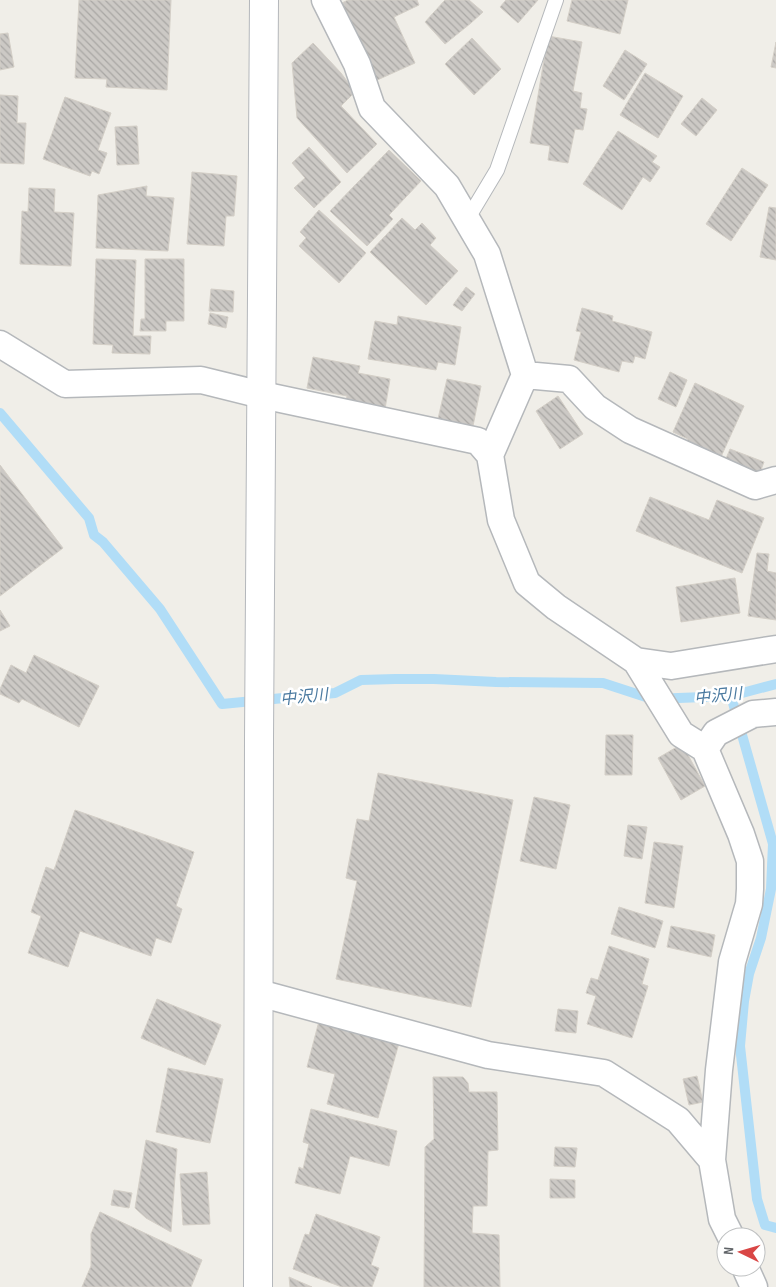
<svg xmlns="http://www.w3.org/2000/svg" width="776" height="1287" font-family="'Sofia Sans Condensed','Noto Sans JP',sans-serif">
<style>
.lines{fill:none;stroke-linecap:round;stroke-linejoin:round}
.stream{stroke:#b1ddf7;stroke-width:10}
.building{fill:url(#building-back-hatch);stroke:#d4cfc7}
.lane-casing{stroke:#b5b8bb;stroke-width:16}
.street-casing{stroke:#b5b8bb;stroke-width:29}
.secondary-casing{stroke:#b4b7bb;stroke-width:30}
.lane{stroke:#fff;stroke-width:14}
.street{stroke:#fff;stroke-width:26}
.secondary{stroke:#fff;stroke-width:28}
.labels{text-anchor:middle;stroke-width:5;stroke-linejoin:round;paint-order:stroke}
.water-label{font-size:16px;font-style:italic;fill:#4b7aa0;stroke:#fff}
</style>
<defs>
<pattern id="building-back-hatch" width="6" height="6" patternUnits="userSpaceOnUse" patternTransform="scale(1.25)"><rect width="6" height="6" fill="#ccc9c5"/><path d="M-1 5l2 2M0 0l6 6M5-1l2 2" fill="none" stroke="#a9a7a4"/></pattern>
</defs>
<rect width="100%" height="100%" fill="#f0eee8"/>
<g class="lines">
<path class="stream" d="M0,413L89,518L94,535L103,542L160,609L222,704L335,693L361,680L395,679H434L496,682L603,683L652,699L731,696L776,684
M731,696L773,844L771,889L761,938L749,974L744,1001L740,1046L757,1199L765,1225L776,1228"/>
</g>
<path class="building" d="M79,0H171L167,90L106,87L107,79L75,78Z
M348,0H417L419,5L394,17L415,63L375,81L340,4Z
M445,0H469L483,12L471,23L445,44L425,22Z
M506,0H538L518,23L500,7Z
M572,0H628L620,34L567,21Z
M8,33L14,67L0,70V34Z
M548,36L582,42L573,91L582,93L580,108L587,109L583,130L575,129L568,163L548,160L550,146L530,143Z
M472,38L501,69L474,95L445,64Z
M776,42V68L771,67Z
M313,43L341,73L355,92L341,106L377,144L347,173L297,118L292,63Z
M625,50L647,64L624,100L603,86Z
M645,73L683,96L658,138L620,115Z
M0,95L18,96L17,123H26L24,164L0,163Z
M65,97L111,113L98,150L107,153L99,174L92,171L90,176L43,159Z
M702,98L717,110L696,136L681,124Z
M137,126L139,164L117,165L115,127Z
M618,131L657,156L652,162L660,167L650,182L643,177L622,210L583,184Z
M309,147L341,182L314,208L294,188L305,178L292,163Z
M389,150L421,181L389,215L393,219L367,246L330,211Z
M742,168L768,185L731,241L706,224Z
M192,172L237,176L234,216H226L224,246L187,244Z
M147,186L146,196L174,198L168,251L96,248L98,195Z
M29,188L55,189L54,212L74,213L71,266L20,264L22,211L28,212Z
M769,207L776,208V260L760,257Z
M319,210L366,253L339,283L299,246L306,238L300,232Z
M402,218L415,230L422,223L436,238L430,245L458,271L426,305L370,252Z
M96,259L136,260L133,336H151L150,354L112,353L113,345L93,344Z
M145,259H184V321H166V331H140L141,319H145Z
M466,287L475,294L462,311L453,305Z
M211,289L234,291L233,312L209,311Z
M582,308L613,316L612,321L652,332L645,359L635,356L633,363L622,361L619,372L574,360L581,332L576,331Z
M210,313L228,317L226,328L208,324Z
M398,316L461,327L455,365L438,362L436,370L368,359L375,321L397,325Z
M313,357L360,366L358,373L390,379L385,409L346,402L347,396L307,388Z
M670,372L687,380L676,407L658,399Z
M447,379L481,386L473,426L438,419Z
M695,383L744,406L720,459L686,444L688,439L673,432Z
M558,396L583,434L560,449L536,411Z
M730,449L764,462L759,475L725,461Z
M0,465L63,548L0,596Z
M650,497L709,520L717,500L764,518L742,573L636,531Z
M757,553L769,554L767,571L776,573V620L748,616Z
M735,578L740,613L681,622L676,587Z
M0,610L10,626L0,631Z
M34,655L99,686L79,727L22,699L19,703L0,694V689L11,665L26,673Z
M606,735H633L632,775H605Z
M682,744L705,786L681,800L658,758Z
M378,773L513,800L471,1007L336,979L357,881L346,878L357,819L369,821Z
M534,797L570,805L556,869L520,861Z
M75,810L194,852L176,906L182,909L171,943L156,938L151,956L80,931L68,967L28,953L41,916L31,912L46,867L54,870Z
M628,825L647,827L642,859L624,856Z
M654,842L683,846L674,908L645,903Z
M619,907L663,921L655,948L611,934Z
M671,926L715,935L711,957L667,947Z
M609,946L649,959L642,984L648,986L632,1038L587,1024L596,996L586,993L591,978L598,980Z
M157,999L221,1025L205,1065L141,1038Z
M558,1009L578,1011L576,1033L555,1031Z
M319,1021L399,1043L378,1118L327,1104L335,1074L307,1067Z
M168,1068L223,1079L210,1143L156,1132Z
M697,1076L703,1102L689,1105L683,1079Z
M433,1077H463L468,1083L469,1092H497L498,1150L488,1151L487,1206H473L472,1233L499,1235L500,1287H424L425,1147L434,1139Z
M311,1109L397,1131L389,1166L350,1156L340,1194L295,1183L299,1167L303,1169L309,1144L303,1142Z
M146,1140L177,1149L171,1232L146,1218L135,1208Z
M555,1147L577,1148L575,1167L554,1166Z
M207,1172L210,1224L183,1225L180,1174Z
M550,1179L575,1180V1198H550Z
M114,1190L132,1193L129,1208L111,1205Z
M100,1212L202,1260L191,1287H82L91,1266V1234Z
M316,1214L380,1237L371,1265L379,1268L372,1287H342L293,1269L305,1234L309,1235Z
M289,1277L312,1287H290Z"/>
<g class="lines">
<defs>
<path id="lane" d="M467,220L497,170L556,0"/>
<path id="street" d="M325,0L357,64L372,108L447,186L487,254L525,375L490,455
M0,344L65,384L201,380L262,395L478,441L490,455L501,520L527,583L556,607L636,661L671,666L776,649
M525,375L569,379L595,407L630,430L755,486L776,480
M636,661L681,734L705,749L741,834L750,861V889L749,904L732,962L719,1070L712,1160
M705,749L716,733L753,714L776,712
M259,993L488,1055L604,1073L678,1120L712,1160L722,1219L731,1237
M745,1267L754,1287"/>
<path id="secondary" d="M258,1287L259,739L264,0"/>
</defs>
<use href="#lane" class="lane-casing"/>
<use href="#street" class="street-casing"/>
<use href="#secondary" class="secondary-casing"/>
<use href="#lane" class="lane"/>
<use href="#street" class="street"/>
<use href="#secondary" class="secondary"/>
</g>
<g class="labels">
<g class="water-label">
<text transform="translate(718 695) rotate(-6)" y="6">中沢川</text>
<text transform="translate(304 696) rotate(-6)" y="6">中沢川</text>
</g>
</g>
<g transform="translate(741 1252) rotate(275)"><circle r="24" fill="#ffffff" stroke="#bfc1c2"/>
<path d="M0-4L9 19L0 12L-9 19Z" fill="#d94645"/>
<text y="-8" font-size="14" font-weight="bold" text-anchor="middle" fill="#5f6367">N</text>
</g>
</svg>
